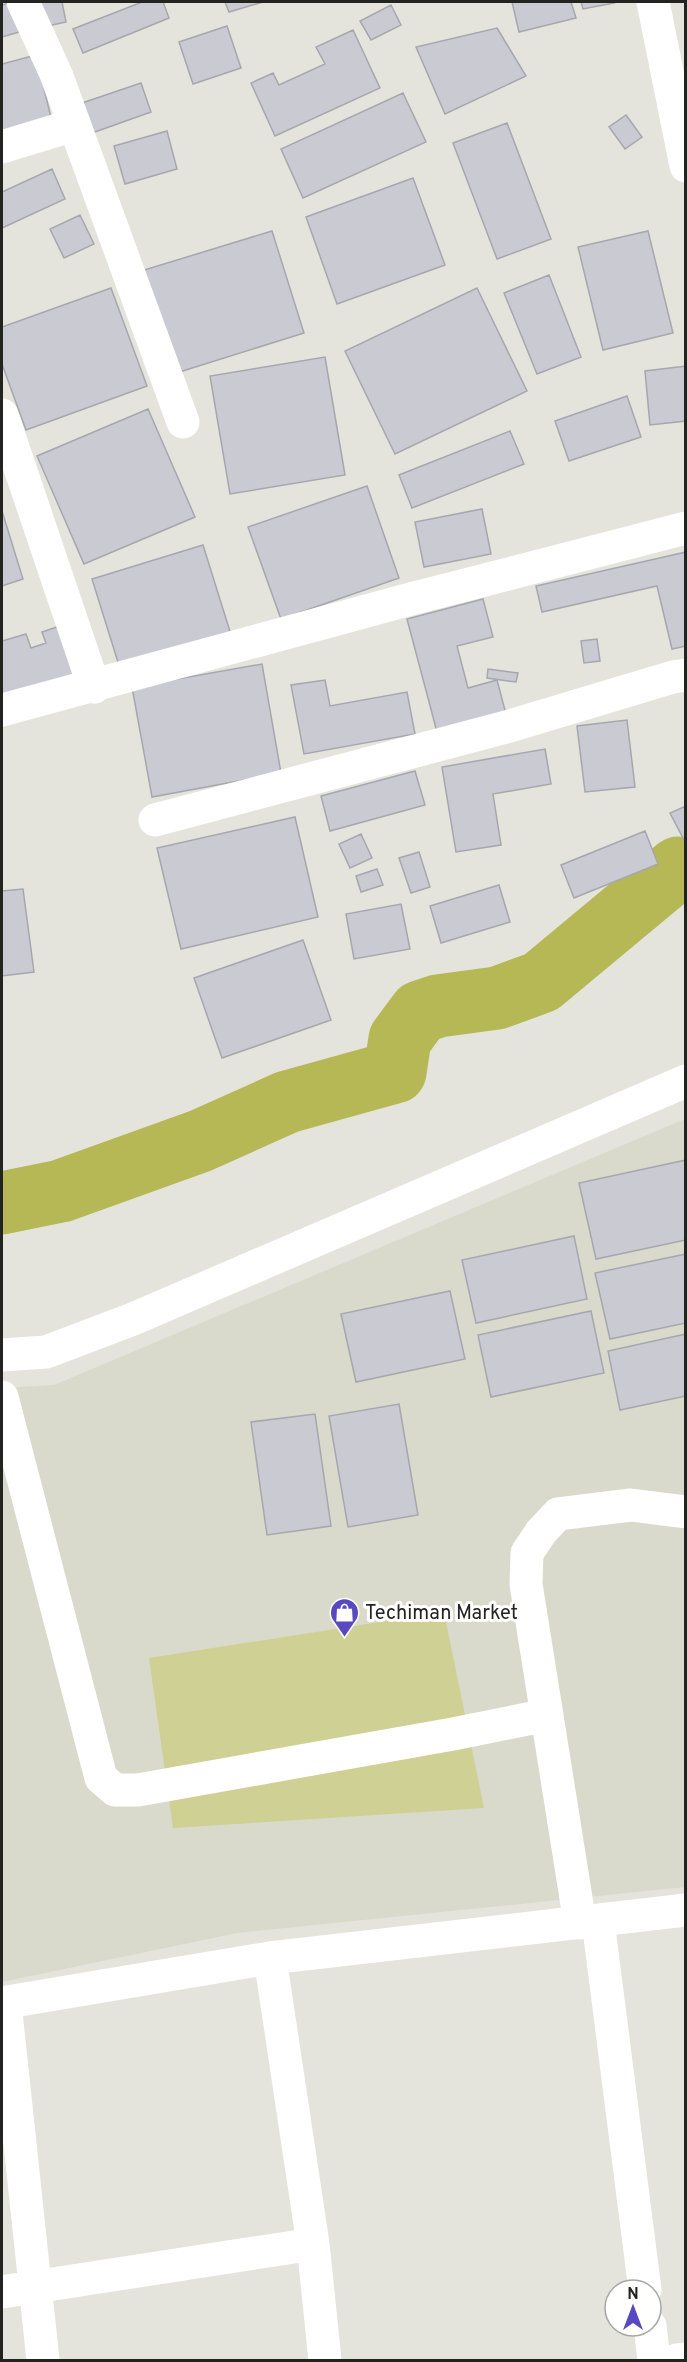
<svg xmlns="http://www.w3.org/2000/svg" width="687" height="2362" font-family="Overpass,sans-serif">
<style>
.built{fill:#d9dacb}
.green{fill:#ced094}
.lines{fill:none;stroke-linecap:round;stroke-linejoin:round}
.river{stroke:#b6b755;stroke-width:63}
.building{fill:#cacad2;stroke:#a6a7ae;stroke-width:1.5}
.minor{stroke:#fff;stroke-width:33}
.labels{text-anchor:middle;stroke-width:6;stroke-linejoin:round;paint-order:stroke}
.poi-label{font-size:20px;fill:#232320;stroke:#fffffe;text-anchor:start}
</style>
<rect width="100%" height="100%" fill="#e4e4dc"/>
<path class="built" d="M685,1119V1887L237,1933L2,1982V1388L54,1385Z"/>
<path class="green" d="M444,1612L484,1808L173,1828L149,1658Z"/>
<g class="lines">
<path class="river" d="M2,1203L61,1191L200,1141L287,1102L395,1072L400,1039L420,1012L438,1006L497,998L541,982L678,868"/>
</g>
<path class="building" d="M12,2L26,30L2,37V5Z
M38,2H62L66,22L43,27Z
M142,2H163L169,18L83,53L73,29Z
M225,2H263L229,12Z
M512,2H571L576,18L519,32Z
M581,2H613L614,3L583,9Z
M391,5L401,25L371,40L360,21Z
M227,26L241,68L193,84L179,42Z
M497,28L526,76L445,114L416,47Z
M353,30L380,88L275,136L251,83L273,73L279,85L325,64L316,47Z
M36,55L53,126L2,138V64Z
M141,83L151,112L92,133L82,103Z
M403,93L426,142L303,198L281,149Z
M626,115L642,137L625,149L609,127Z
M507,123L551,239L497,259L453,143Z
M167,131L177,169L125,184L114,146Z
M52,169L65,199L2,228V192Z
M413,178L445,265L337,304L306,217Z
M80,215L94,244L64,258L50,229Z
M272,231L304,333L173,374L141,271Z
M648,231L673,333L603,350L578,247Z
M549,275L581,357L537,374L504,293Z
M111,288L147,386L26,430L2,364V327Z
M477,288L527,391L395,454L345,351Z
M325,357L345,475L230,494L210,376Z
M686,366V421L650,425L645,371Z
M627,396L641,437L569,461L555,421Z
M148,409L195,517L84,564L37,456Z
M510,431L524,464L412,508L399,475Z
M367,486L399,578L281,619L248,527Z
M482,509L491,554L424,567L415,522Z
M2,511L23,579L2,586Z
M203,545L233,641L122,675L92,579Z
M686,552V646L672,649L657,586L542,612L536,586Z
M483,599L493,637L457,646L468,688L497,680L506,714L437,732L407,619Z
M63,625L79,677L2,701V641L26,634L31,648L46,643L42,632Z
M597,639L600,661L584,663L581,641Z
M262,664L281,773L152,797L132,687Z
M488,669L518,673L516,682L487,678Z
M325,680L330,706L407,692L415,734L304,754L291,685Z
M627,720L635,787L585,792L577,726Z
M545,749L551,784L493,794L501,845L456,852L442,767Z
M415,771L425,805L330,831L321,796Z
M686,806V839L684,840L670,813Z
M295,817L318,917L181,949L157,848Z
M645,831L658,864L574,898L561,865Z
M361,834L372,858L350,868L339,844Z
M419,852L430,887L411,893L399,858Z
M377,869L383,885L361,892L356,876Z
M499,885L510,922L441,943L430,906Z
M23,889L34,972L2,976V891Z
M401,904L410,949L354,959L346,914Z
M303,940L331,1020L222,1058L194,978Z
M686,1160V1240L596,1259L579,1183Z
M574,1236L587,1299L476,1323L462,1260Z
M686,1254V1323L610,1339L595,1273Z
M450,1291L465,1359L356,1382L341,1314Z
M591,1311L604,1373L491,1397L478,1335Z
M686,1334V1396L620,1410L608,1351Z
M399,1404L418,1515L348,1527L329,1416Z
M315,1414L331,1526L267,1535L251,1422Z"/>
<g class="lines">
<path class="minor" d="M23,2L56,74L183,422
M653,2L686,166
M2,147L74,125
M2,415L94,687
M2,710L407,600L686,528
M155,820L510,726L673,677L686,675
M2,1355L46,1352L133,1319L686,1081
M2,1397L101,1778L115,1790H138L453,1734L547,1715
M598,1921L645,2290
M580,1923L526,1584L527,1553L541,1532L558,1514L631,1505L686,1512
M270,1958L313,2244L325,2360
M2,2003L270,1958L686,1910
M5,2003L43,2360
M2,2292L313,2244
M650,2326L654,2360
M677,2360L686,2359"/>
</g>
<defs>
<symbol id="shop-pin" viewBox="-11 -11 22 30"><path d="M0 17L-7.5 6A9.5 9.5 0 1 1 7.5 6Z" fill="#5849c1" stroke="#fffffe"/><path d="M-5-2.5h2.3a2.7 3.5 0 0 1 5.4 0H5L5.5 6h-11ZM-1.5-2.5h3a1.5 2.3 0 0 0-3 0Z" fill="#fff"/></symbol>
</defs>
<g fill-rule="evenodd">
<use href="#shop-pin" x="328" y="1596" width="33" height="45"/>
</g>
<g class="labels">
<g class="poi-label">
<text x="365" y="1619">Techiman Market</text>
</g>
</g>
<rect width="687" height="2362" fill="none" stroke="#232320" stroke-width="6"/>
<g transform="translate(633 2308)"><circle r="28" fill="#fffffe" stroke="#a7a7a5" stroke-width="1.5"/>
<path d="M0-4.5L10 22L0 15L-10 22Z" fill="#5849c1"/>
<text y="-9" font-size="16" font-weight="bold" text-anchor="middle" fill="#232320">N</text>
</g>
</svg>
